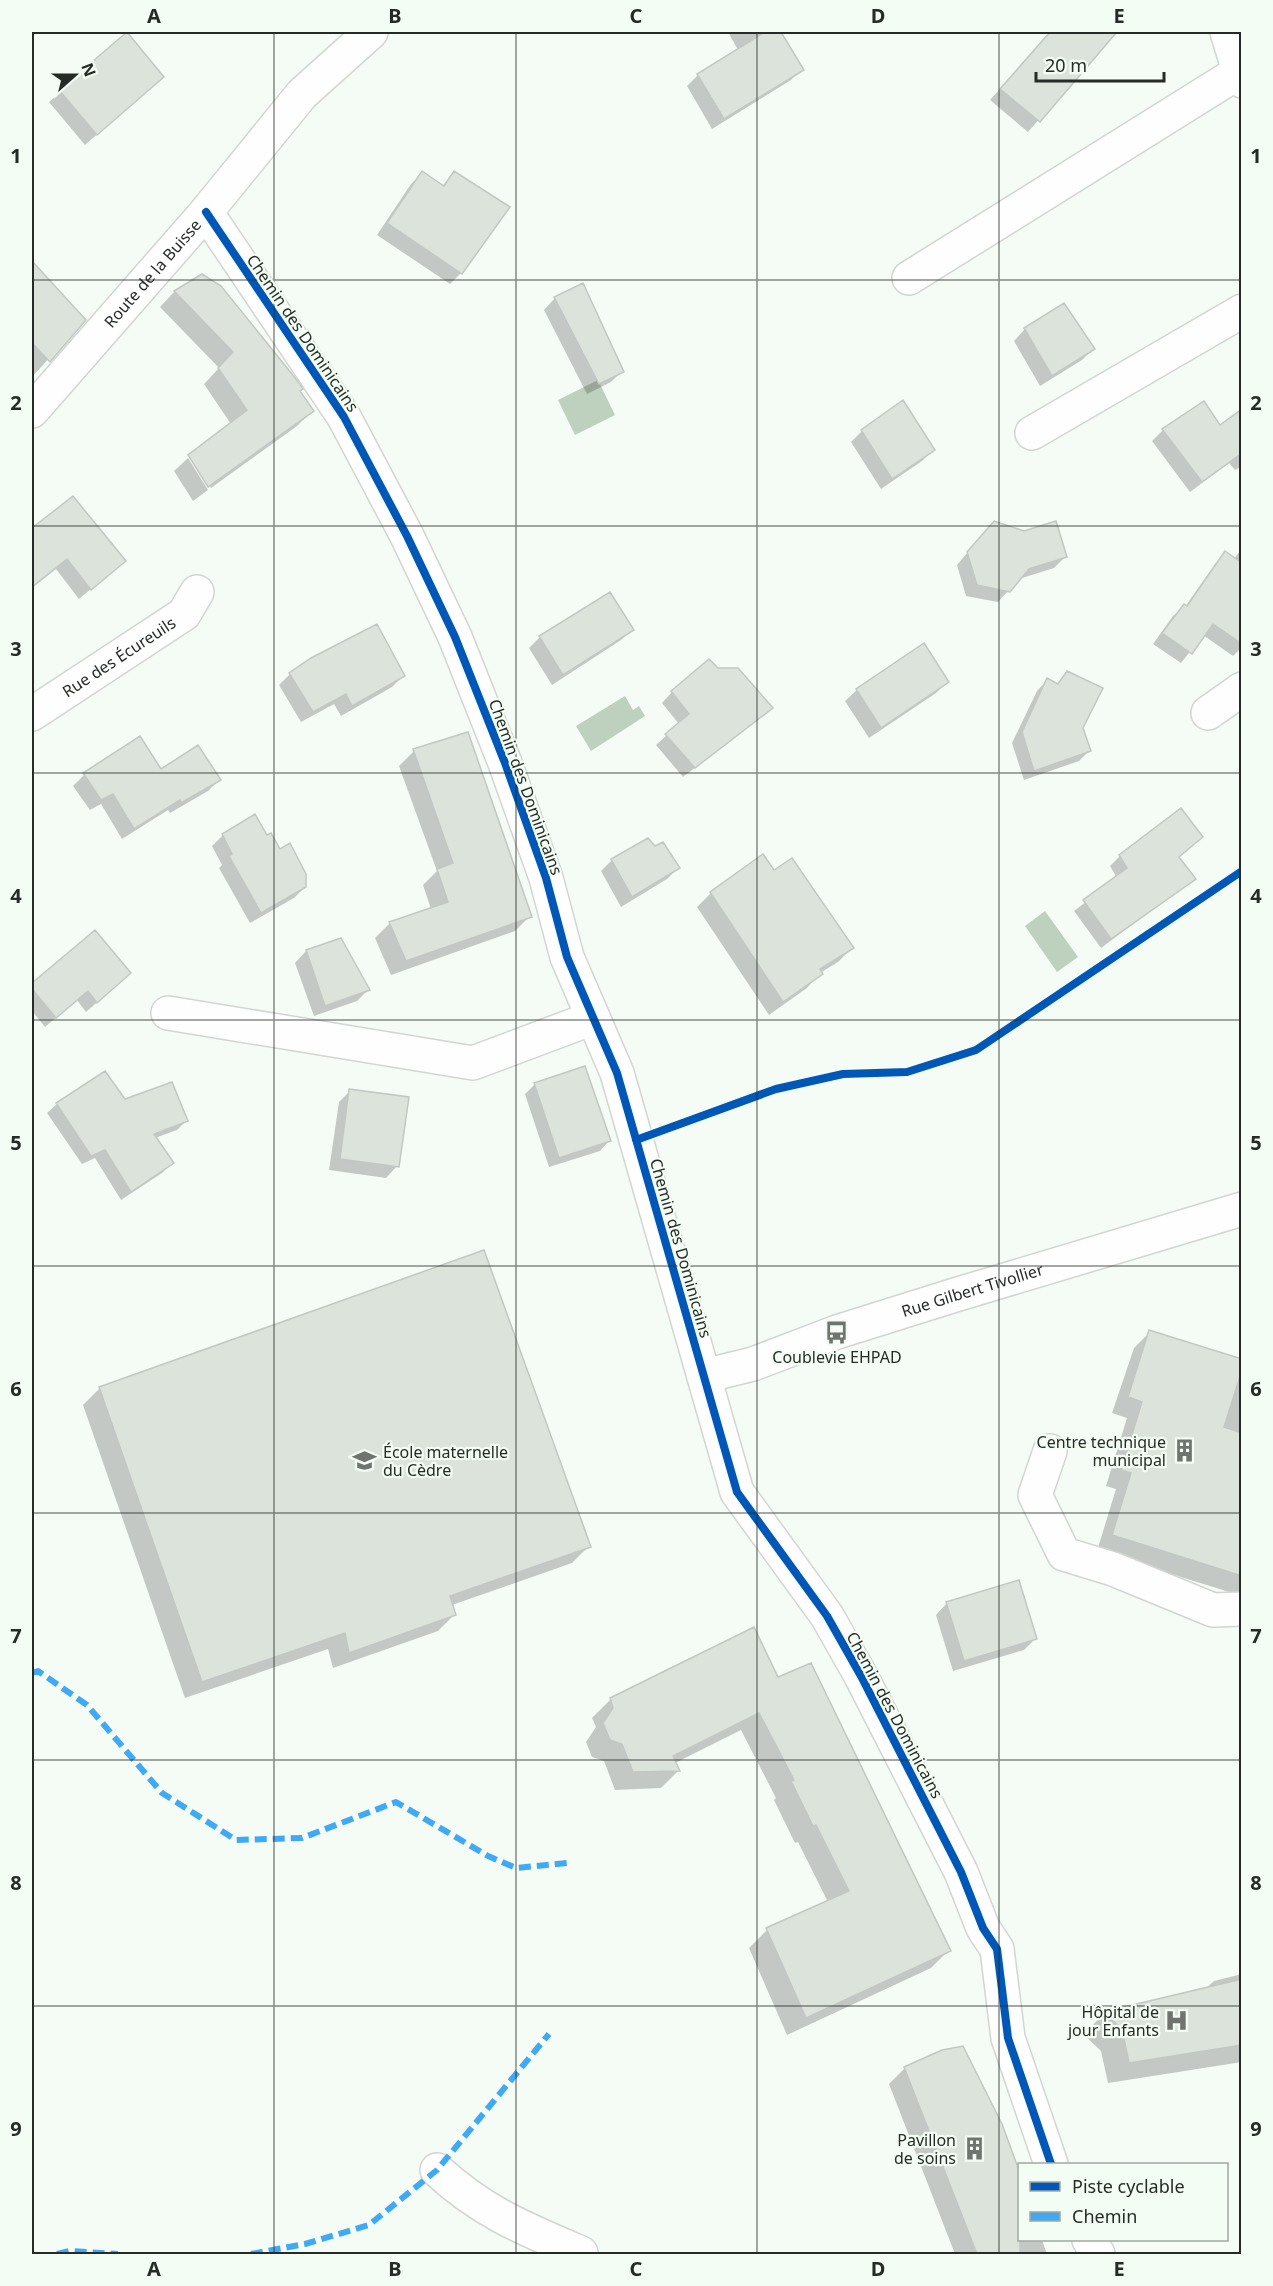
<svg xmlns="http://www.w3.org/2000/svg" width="1273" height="2286" font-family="'Noto Sans',sans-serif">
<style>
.water{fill:#bed1bf}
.shadow{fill:#0003}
.building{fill:#dbe3db;stroke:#c3c7c3;stroke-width:1.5}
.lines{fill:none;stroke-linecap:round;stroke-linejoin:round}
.minor-casing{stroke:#d1d6d2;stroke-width:36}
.minor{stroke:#fefefe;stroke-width:33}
.quiet{stroke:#3fa9f5;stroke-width:6;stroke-dasharray:12 6;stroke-linecap:butt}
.cycleway-casing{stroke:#f3fdf3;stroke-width:11}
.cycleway{stroke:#0057b8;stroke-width:8}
.grid{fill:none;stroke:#272b27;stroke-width:1.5;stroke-opacity:0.55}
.labels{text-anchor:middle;stroke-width:4.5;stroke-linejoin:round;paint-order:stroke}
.street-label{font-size:16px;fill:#272b27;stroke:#f3fdf3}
.poi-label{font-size:16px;fill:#272b27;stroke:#f3fdf3;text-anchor:end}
.neatline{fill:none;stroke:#272b27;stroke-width:2}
.grid-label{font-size:20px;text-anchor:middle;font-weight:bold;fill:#272b27}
</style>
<rect width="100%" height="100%" fill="#f5fbf5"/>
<path class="water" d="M598,380L615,415L575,435L558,400Z
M625,696L633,710L639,706L645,716L591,751L576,726Z
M1045,911L1078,957L1057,972L1025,926Z"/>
<path class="shadow" d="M728,32H779L802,69L791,80L712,129L687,86L698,75L738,50Z
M1051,32H1062L1070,38L1077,32H1103L1110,38L1028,132L990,100Z
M127,34L153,85L85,145L49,102Z
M423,173L442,186L454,173L461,273L450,284L377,235L411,184Z
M32,263L84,320L32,377Z
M202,276L312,411L297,426L211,488L191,456L231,424L204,384L219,368L160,307L174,292Z
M555,298L622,371L611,382L587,394L544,310Z
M1025,329L1093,349L1082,360L1040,386L1014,341Z
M1242,411V466L1235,470L1229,463L1190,492L1152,441L1163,430L1220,427Z
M862,431L933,450L922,461L881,489L851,442Z
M188,458L208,490L193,501L174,471Z
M73,498L124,561L79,599L56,569L32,588V529Z
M983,534L1065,557L1054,568L1019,579L998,602L966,596L957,565Z
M1242,548V647L1233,656L1203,635L1181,663L1153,644L1173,616L1185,607L1215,564L1226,553L1234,559Z
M632,629L621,640L552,685L529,648L540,637Z
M923,645L947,682L936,693L869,738L845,701L857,690Z
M1067,672L1090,750L1079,761L1024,780L1012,743L1037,691L1047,680L1056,685Z
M290,674L403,676L392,687L341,716L334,704L301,722L279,685Z
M672,692L771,708L683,777L656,745L679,724L662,703Z
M140,738L160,771L219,780L208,791L170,813L168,810L122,839L101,804L90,810L73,786L84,775Z
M414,751L530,916L515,931L391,975L375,938L390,923L431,909L423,885L437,871L399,766Z
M223,835L266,837L305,887L294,898L250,923L219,868L222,865L212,846Z
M1120,856L1177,858L1194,879L1101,948L1074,911L1117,878L1110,866Z
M612,860L678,868L667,879L621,907L601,871Z
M774,872L852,948L838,962L820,973L807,988L769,1015L697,907L711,893Z
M95,932L119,983L86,1012L77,1000L45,1027L32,1011V985Z
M306,951L368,990L357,1001L314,1016L295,963Z
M535,1084L609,1141L600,1151L549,1167L525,1094Z
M350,1091L397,1166L386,1178L329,1170L339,1102Z
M124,1101L186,1121L177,1130L155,1138L172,1163L162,1173L121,1200L95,1158L82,1164L47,1113L57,1104Z
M1150,1332L1242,1360V1596L1097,1551L1116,1489L1106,1486L1127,1418L1112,1413L1134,1348Z
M100,1388L589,1546L572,1563L452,1605L455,1614L438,1631L333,1668L328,1649L185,1698L83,1405Z
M947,1603L1035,1639L1024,1650L953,1671L936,1615Z
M753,1629L778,1679L949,1950L931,1968L787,2035L749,1948L767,1930L828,1902L798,1842L795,1843L774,1800L776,1798L741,1730L675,1763L679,1770L661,1788L615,1790L604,1761L592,1757L586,1742L596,1727L592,1718L610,1700Z
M1242,1974V2062L1108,2083L1101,2051L1083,2034L1104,2014L1205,1989L1214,1981Z
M905,2068L1020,2240H1042L1047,2254H955L889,2084Z"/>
<path class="building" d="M127,32L164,77L97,135L59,90Z
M765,32H781L804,70L724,119L697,74Z
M1050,32H1117L1040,122L1000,89Z
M422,171L444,186L454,171L510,207L462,274L387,223Z
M32,261L86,320L50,362L32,343Z
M202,274L221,286L300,384L303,389L300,391L314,411L208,487L188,455L247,410L218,368L233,352L174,291Z
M583,283L624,372L599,384L554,297Z
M1064,303L1095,349L1052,376L1024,328Z
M903,400L935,450L892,479L861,430Z
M1204,401L1220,425L1242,409V453L1202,482L1162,429Z
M73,496L126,561L91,590L67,559L32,587V528Z
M994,521L1024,531L1056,521L1067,557L1029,569L1010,592L977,585L967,552Z
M1225,551L1242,563V644L1213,624L1192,654L1162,633L1184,604L1187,606Z
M610,592L634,630L563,675L539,636Z
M377,624L405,676L352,706L346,694L313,712L289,673L311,658Z
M924,643L949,682L881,728L856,689Z
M709,659L718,668H738L773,708L695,768L665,734L689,714L671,691Z
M1067,671L1103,688L1083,728L1091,751L1034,771L1022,732L1047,678L1058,684Z
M468,732L532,917L406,961L389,922L448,902L437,869L453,863L413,749Z
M140,736L161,769L198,745L221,780L181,803L180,800L134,829L113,794L101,800L83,773Z
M1181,808L1203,837L1179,857L1196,879L1111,939L1083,900L1127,868L1119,855Z
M255,814L267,835L271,833L280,849L290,843L306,874V887L261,913L229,856L232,854L222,834Z
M648,838L655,846L663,842L680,868L632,897L611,859Z
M763,854L774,870L792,858L854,948L820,969L823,974L783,1002L710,892Z
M95,930L131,973L97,1003L88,991L56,1018L32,989V983Z
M341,938L370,990L325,1006L306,950Z
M585,1066L611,1141L559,1158L534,1083Z
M105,1071L125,1099L172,1082L188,1121L154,1134L174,1163L131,1192L105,1150L91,1156L56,1103Z
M349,1089L409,1097L399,1167L340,1159Z
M484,1250L591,1547L450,1596L456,1615L349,1653L345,1633L202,1682L99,1387Z
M1149,1330L1242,1359V1370L1224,1427L1242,1433V1576L1112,1535L1131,1473L1121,1470L1142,1402L1128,1397Z
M1019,1580L1037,1639L964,1661L946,1602Z
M754,1627L778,1677L811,1663L951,1951L806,2018L766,1928L849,1891L816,1825L813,1826L791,1781L794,1780L759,1713L673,1756L680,1771L633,1772L622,1744L610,1740L603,1723L613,1708L610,1698Z
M1242,1979V2045L1129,2063L1122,2029L1103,2012Z
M963,2046L1002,2124L1020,2173V2254H977L904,2067L942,2050Z"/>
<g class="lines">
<defs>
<g id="minor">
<path d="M1227,32L1242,81"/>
<path d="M206,212L344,417L407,536L455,637L505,763L546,878L567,957L617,1073L737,1492L827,1616L861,1676L961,1872L983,1928L997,1949L1008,2038L1051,2164"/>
<path d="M909,278L1239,72"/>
<path id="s1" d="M32,411L206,212L302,94L371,32"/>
<path d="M1032,433L1242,311"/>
<path d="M1208,713L1242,689"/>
<path id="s2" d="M32,714L184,614L197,592"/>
<path d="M168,1013L473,1063L593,1018"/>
<path id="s3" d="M704,1376L753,1364L837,1332L955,1295L1242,1209"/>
<path d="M1050,1451L1035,1495L1064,1554L1113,1569L1213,1610L1242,1609"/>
<path d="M437,2170C482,2212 525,2229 581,2253"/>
<path d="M1089,2240L1098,2254"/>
</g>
</defs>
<use href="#minor" class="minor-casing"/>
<use href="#minor" class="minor"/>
<path class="quiet" d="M32,1673L38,1671L87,1705L162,1793L236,1840L302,1838L396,1802L488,1856L516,1868L567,1863
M57,2254L69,2251L118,2254
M251,2254L305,2244L369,2225L437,2170L549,2034"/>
<defs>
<path id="cycleway" d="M206,212L344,417L407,536L455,637L505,763L546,878L567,957L617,1073L737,1492L827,1616L861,1676L961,1872L983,1928L997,1949L1008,2038L1051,2164
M636,1140L776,1089L843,1074L907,1072L976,1050L1242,871"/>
</defs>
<use href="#cycleway" class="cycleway-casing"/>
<use href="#cycleway" class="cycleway"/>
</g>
<path class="grid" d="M274,32V2254M516,32V2254M757,32V2254M999,32V2254M32,280H1242M32,526H1242M32,773H1242M32,1020H1242M32,1266H1242M32,1513H1242M32,1760H1242M32,2006H1242"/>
<defs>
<symbol id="bus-bare" viewBox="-9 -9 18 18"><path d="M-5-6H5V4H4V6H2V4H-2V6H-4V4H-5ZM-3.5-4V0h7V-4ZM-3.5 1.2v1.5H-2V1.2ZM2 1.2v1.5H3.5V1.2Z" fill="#6f746f" stroke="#f3fdf3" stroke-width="2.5" paint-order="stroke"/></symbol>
<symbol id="building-bare" viewBox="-9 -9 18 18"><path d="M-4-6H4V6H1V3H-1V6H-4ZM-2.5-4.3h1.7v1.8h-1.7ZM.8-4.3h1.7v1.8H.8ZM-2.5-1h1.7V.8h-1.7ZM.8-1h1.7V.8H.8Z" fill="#6f746f" stroke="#f3fdf3" stroke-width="2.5" paint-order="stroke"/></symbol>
<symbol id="school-bare" viewBox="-9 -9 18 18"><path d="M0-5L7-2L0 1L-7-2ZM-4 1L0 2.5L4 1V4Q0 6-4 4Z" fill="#6f746f" stroke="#f3fdf3" stroke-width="2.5" paint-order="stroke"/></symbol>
<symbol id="hospital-bare" viewBox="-9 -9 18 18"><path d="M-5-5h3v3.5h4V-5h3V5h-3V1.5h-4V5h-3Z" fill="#6f746f" stroke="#f3fdf3" stroke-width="2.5" paint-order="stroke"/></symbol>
</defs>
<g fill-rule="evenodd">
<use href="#bus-bare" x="820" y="1316" width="33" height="33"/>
<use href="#building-bare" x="1168" y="1434" width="33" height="33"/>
<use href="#school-bare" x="348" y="1444" width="33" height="33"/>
<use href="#hospital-bare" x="1160" y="2004" width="33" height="33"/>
<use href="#building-bare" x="958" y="2132" width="33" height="33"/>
</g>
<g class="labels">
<g class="street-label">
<text dy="6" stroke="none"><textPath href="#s1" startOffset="183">Route de la Buisse</textPath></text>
<text transform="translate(303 333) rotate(56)" y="6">Chemin des Dominicains</text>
<text dy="6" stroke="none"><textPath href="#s2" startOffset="104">Rue des Écureuils</textPath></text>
<text transform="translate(526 787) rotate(70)" y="6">Chemin des Dominicains</text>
<text transform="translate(681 1248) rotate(74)" y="6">Chemin des Dominicains</text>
<text dy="6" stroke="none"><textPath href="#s3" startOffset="282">Rue Gilbert Tivollier</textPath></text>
<text transform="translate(895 1715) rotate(62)" y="6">Chemin des Dominicains</text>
</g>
<g class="poi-label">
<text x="837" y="1363" text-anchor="middle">Coublevie EHPAD</text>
<text x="1166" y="1448">Centre technique<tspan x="1166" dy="18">municipal</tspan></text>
<text x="383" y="1458" text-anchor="start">École maternelle<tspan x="383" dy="18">du Cèdre</tspan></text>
<text x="1159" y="2018">Hôpital de<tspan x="1159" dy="18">jour Enfants</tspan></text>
<text x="956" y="2146">Pavillon<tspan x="956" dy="18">de soins</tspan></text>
</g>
</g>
<rect width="1273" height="2286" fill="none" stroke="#f3fdf3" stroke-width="66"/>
<rect x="1018" y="2163" width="210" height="78" fill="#f3fdf3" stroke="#a1a9a1" stroke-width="1.5"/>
<rect x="1030" y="2182" width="30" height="9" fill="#0057b8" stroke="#a1a9a1" stroke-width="1.5"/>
<text x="1072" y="2193" font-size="18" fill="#272b27">Piste cyclable</text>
<rect x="1030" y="2212" width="30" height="9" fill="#3fa9f5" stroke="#a1a9a1" stroke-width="1.5"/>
<text x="1072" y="2223" font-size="18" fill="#272b27">Chemin</text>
<g transform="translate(75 75) rotate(69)" stroke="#f3fdf3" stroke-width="4.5" paint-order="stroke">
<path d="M0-4.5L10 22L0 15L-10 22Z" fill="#272b27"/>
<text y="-9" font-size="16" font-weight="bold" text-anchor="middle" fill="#272b27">N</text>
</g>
<path d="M1036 72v9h128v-9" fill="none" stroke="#272b27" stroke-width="3"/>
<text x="1045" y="72" font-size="18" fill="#272b27" stroke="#f3fdf3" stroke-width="4.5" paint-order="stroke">20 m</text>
<rect x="33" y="33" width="1207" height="2220" class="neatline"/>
<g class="grid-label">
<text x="154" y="23">A</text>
<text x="395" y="23">B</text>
<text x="636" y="23">C</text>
<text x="878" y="23">D</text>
<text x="1119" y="23">E</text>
<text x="16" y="163">1</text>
<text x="1256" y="163">1</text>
<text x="16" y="410">2</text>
<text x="1256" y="410">2</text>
<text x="16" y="656">3</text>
<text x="1256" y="656">3</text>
<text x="16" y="903">4</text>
<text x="1256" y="903">4</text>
<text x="16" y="1150">5</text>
<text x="1256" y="1150">5</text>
<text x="16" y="1396">6</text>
<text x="1256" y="1396">6</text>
<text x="16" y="1643">7</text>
<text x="1256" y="1643">7</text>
<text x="16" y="1890">8</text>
<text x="1256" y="1890">8</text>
<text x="16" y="2136">9</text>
<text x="1256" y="2136">9</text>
<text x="154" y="2276">A</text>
<text x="395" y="2276">B</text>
<text x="636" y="2276">C</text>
<text x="878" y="2276">D</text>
<text x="1119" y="2276">E</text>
</g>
</svg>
